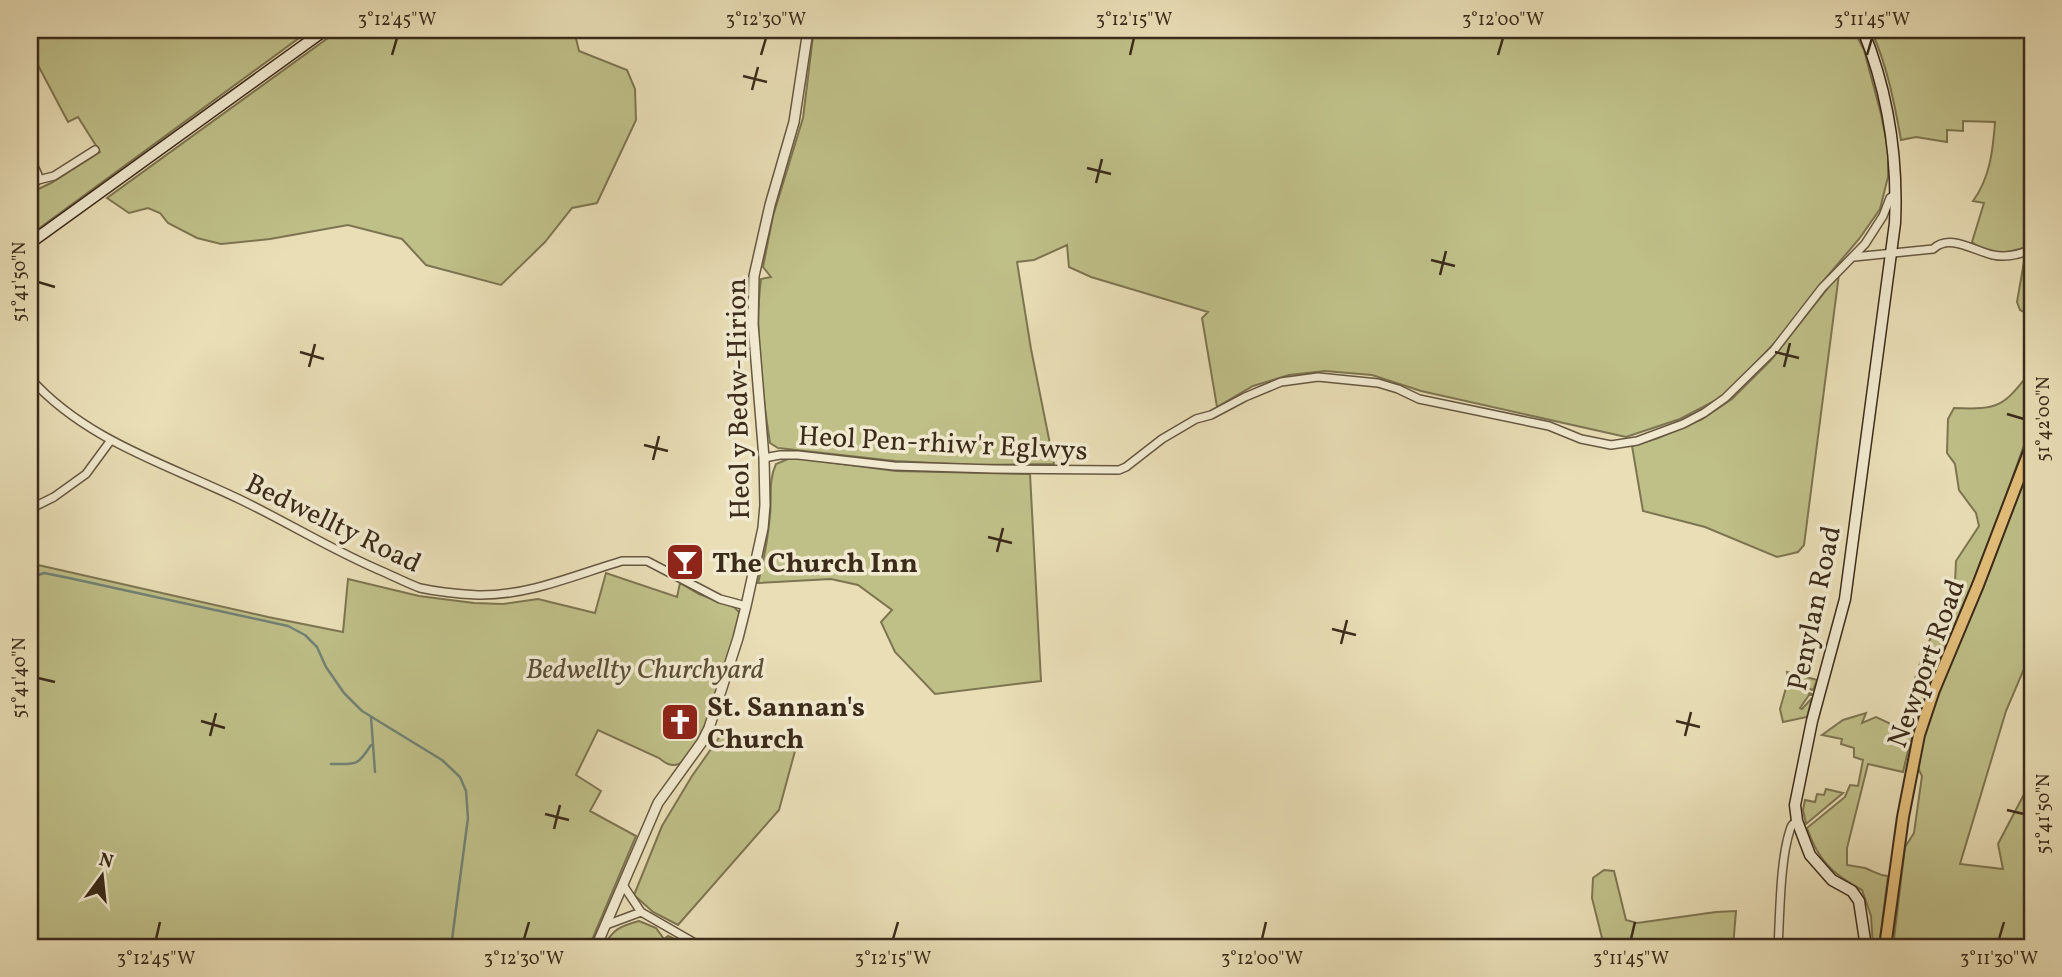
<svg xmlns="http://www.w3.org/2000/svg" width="2062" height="977" font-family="Vollkorn,serif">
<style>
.green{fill:#bfbf88;stroke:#7d7551;stroke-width:2}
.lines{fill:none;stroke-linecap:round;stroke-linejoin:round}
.stream{stroke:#728275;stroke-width:2.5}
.minor-casing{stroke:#665841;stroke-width:10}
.tertiary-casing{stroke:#665841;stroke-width:12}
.secondary-casing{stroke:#3b2b1a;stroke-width:13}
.primary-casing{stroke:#3b2b1a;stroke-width:14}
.minor{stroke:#f1ead0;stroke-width:7}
.tertiary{stroke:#f1ead0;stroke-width:9}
.secondary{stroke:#f1ead0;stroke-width:10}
.primary{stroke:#e4bf7b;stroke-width:10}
.ticks{fill:none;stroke:#3b2b1a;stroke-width:2.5}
.labels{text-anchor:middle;stroke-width:7;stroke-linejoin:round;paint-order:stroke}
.street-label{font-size:28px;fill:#3b2b1a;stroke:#f1ead0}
.poi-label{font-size:28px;font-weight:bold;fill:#3b2b1a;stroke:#f1ead0;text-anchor:start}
.park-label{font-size:28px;font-style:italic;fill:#5c5036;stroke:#f1ead0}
.neatline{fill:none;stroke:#3b2b1a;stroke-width:2.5}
.ticks-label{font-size:18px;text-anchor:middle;fill:#3b2b1a}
</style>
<rect width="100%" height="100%" fill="#e9deb6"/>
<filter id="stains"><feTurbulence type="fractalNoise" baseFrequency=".00286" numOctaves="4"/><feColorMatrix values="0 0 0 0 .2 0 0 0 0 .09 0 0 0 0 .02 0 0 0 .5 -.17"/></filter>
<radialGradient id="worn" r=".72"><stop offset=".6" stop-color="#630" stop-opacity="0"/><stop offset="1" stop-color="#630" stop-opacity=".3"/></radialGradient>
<path class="green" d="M30,30H310L30,235V193L51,183L100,152L78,117L68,122L30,50Z
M339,30H574L579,51L627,70L635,89L636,120L597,203L572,208L545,242L501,285L426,265L402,239L348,225L270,239L221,244L197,238L168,223L160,213L148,208L129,213L107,198Z
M817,30H1490L1506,35L1508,30H1854L1864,50L1881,114L1888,149V177L1880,209L1859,239L1819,286L1785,332L1724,396L1680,419L1626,437L1421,391L1372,375L1325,371L1289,375L1253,386L1217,407L1202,318L1208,312L1091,277L1069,267L1067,245L1034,260L1017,262L1031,349L1054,464L973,465L895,461L778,448L770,443C762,391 754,331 761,279L771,277L763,267L773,216L803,118L813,36H816Z
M1871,30H2018L2032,50V245C2013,252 1988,259 1972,242L1984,203L1973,201C1990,178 1993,150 1995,122L1963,121V131L1947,130V142L1916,137L1901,140C1894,101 1887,65 1871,30Z
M2032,253V286L2028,301L2032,302V316L2020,310L2017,302L2025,256Z
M1839,274L1804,545L1798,552L1777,557L1705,527L1643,511L1632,446L1658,438L1702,419L1732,399L1771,360Z
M2032,370V423L1984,557L1931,681L1908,751L1903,772L1868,764L1847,848V865C1853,866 1859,867 1865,868C1876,872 1876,875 1888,876L1879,947H1873L1871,916L1862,890C1832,874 1818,860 1807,828L1845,797L1850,785L1858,786L1863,760L1854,757V748L1841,744L1842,739L1822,735L1843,720L1866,713L1862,723L1876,717L1889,723L1898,731L1924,651L1946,609L1955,583L1956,561L1979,526L1976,513L1959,490L1955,464L1947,453L1948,419L1954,408C2001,410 2003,406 2032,370Z
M797,458L896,471L1030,474L1041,681L935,694L895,652L881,622L892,610L858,585L831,579L758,583C764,560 768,538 770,515C772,497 768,481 776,464L788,459Z
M2032,459V650L2006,711L1960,864L2003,869L1998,844L2032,779V947H1893L1905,847L1914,833L1922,776L1917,766L1926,727L1942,680L1990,570Z
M38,565L268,617L343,632L348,579L419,596L474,603L503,604L538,599L595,613L606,573L677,597L680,583L699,594L734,607L739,612L740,618C731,646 704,753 679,764C671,767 665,763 659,758L598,730L576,775L601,791L590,811L636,836L589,947H30V568Z
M1787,672L1817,680L1813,690L1806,688L1805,692L1812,694V695H1809L1800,708L1802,709L1812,698L1807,717L1783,722L1780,709L1788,681Z
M721,735L745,742L795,751L779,810L678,925L653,912L634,895L662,826L692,776Z
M1826,789L1843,793L1806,824L1803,810L1805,800L1815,802L1817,794L1824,795Z
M1604,870L1614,871L1626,920L1637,923L1716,912L1736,911L1733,947H1608L1603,942L1592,898L1593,878Z
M639,921L656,928L664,939L668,936L691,947H604C612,929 621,926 639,921Z"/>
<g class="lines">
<path class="stream" d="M30,578L44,573L69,578L288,626L305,635L317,647L326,667L344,693L362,711L442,760L460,777L466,791L468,818L451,947
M371,717L375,772
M331,764C356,764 357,767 371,745"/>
<defs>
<path id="minor" d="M30,158L38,175V180
M30,188L38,180L54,176L95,150
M1854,257L1933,249C1950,233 1974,251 1993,255C2007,258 2019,255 2032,249
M30,378C85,440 166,464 239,499C289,523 335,552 386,573C397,578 409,584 420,588C438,592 460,594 478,595C528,596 575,575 622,561H647L720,599L746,606
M764,458L780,455H798L894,466L994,469L1119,470L1126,467L1162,439L1196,419L1211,415L1245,397L1281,382L1318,377L1378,383L1398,389L1419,399L1549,426L1581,439L1611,445L1637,441L1683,424L1704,413L1725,398L1774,350L1822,288L1865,244L1883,216L1890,198L1896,194
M30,509L54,497L86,474L111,440
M623,885L641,912L702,947
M606,925L641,912
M1778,947C1780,914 1780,860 1790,830C1792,824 1792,825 1797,821"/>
<path id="tertiary" d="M596,947L658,803L702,742L709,728L738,638L746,606L763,528L765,505L764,458L753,324L754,276L770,205L794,122L808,30"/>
<path id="secondary" d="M1863,30C1888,92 1898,156 1895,223L1845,599L1812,721L1795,805L1797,821L1810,855L1832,880L1852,891L1859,901L1866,947
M30,243L325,30"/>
<path id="primary" d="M2025,30L2032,40
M1885,947L1903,817L1919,735L1934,690L1978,585L2032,444"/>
</defs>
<use href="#minor" class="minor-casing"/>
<use href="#tertiary" class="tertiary-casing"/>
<use href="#secondary" class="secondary-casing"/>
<use href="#primary" class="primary-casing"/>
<use href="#minor" class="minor"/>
<use href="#tertiary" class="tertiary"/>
<use href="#secondary" class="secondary"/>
<use href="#primary" class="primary"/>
</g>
<path class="ticks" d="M392,55L397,38M761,55L766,38M1130,55L1134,38M1498,55L1503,38M1867,55L1872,38M743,76L767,82M752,90L758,67M1087,168L1111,174M1096,183L1102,159M1431,260L1455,266M1440,275L1446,251M38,282L55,287M300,352L324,359M1775,352L1799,358M309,367L315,344M1784,367L1790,343M2007,414L2024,419M644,445L668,451M653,460L659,436M988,537L1012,543M997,552L1003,528M1332,629L1356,635M1341,644L1347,620M38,678L55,682M201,721L225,728M1676,721L1700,727M210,736L216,713M1685,736L1691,712M2007,810L2024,814M545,814L569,820M554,829L560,805M156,939L160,922M524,939L529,922M893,939L898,922M1262,939L1266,922M1631,939L1635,922M1999,939L2004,922"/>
<defs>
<symbol id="bar-square" viewBox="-11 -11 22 22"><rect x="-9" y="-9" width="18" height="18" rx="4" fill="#8f2418" stroke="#f1ead0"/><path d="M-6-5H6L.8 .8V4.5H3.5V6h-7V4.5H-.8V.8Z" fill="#fff"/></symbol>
<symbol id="church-square" viewBox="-11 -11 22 22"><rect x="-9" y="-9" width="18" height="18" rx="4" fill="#8f2418" stroke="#f1ead0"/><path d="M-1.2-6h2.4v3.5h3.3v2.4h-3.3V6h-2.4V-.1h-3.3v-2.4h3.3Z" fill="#fff"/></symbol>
</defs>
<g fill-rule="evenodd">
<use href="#bar-square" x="663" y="540" width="44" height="44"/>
<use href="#church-square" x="658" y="700" width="44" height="44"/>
</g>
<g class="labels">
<g class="street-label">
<text transform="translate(737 399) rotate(-91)" y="10">Heol y Bedw-Hirion</text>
<text transform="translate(943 442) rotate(3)" y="10">Heol Pen-rhiw'r Eglwys</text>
<text transform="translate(334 522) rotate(26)" y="10">Bedwellty Road</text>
<text transform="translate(1813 608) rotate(-78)" y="10">Penylan Road</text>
<text transform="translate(1925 663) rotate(-70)" y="10">Newport Road</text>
</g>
<g class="poi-label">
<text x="712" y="572">The Church Inn</text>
<text x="707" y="716">St. Sannan's<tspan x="707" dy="32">Church</tspan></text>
</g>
<g class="park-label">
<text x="645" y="678">Bedwellty Churchyard</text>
</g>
</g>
<rect width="2062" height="977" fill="none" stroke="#e9deb6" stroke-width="77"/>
<g transform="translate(102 876) rotate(15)" stroke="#f1ead0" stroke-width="5" paint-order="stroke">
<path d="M0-5L12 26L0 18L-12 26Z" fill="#3b2b1a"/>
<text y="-10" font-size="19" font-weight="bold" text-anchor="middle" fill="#3b2b1a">N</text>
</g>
<rect x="38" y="38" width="1986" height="901" class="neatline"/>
<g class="ticks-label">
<text x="397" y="25">3°12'45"W</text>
<text x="766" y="25">3°12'30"W</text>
<text x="1134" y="25">3°12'15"W</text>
<text x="1503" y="25">3°12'00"W</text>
<text x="1872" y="25">3°11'45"W</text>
<text transform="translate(19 282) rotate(-90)" y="6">51°41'50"N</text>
<text transform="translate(2043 419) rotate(-90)" y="6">51°42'00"N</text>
<text transform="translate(19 678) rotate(-90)" y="6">51°41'40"N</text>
<text transform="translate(2043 814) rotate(-90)" y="6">51°41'50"N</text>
<text x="156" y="964">3°12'45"W</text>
<text x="524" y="964">3°12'30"W</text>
<text x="893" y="964">3°12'15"W</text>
<text x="1262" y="964">3°12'00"W</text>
<text x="1631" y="964">3°11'45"W</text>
<text x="1999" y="964">3°11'30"W</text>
</g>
<rect width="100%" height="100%" filter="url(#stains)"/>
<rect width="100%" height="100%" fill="url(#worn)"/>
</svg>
